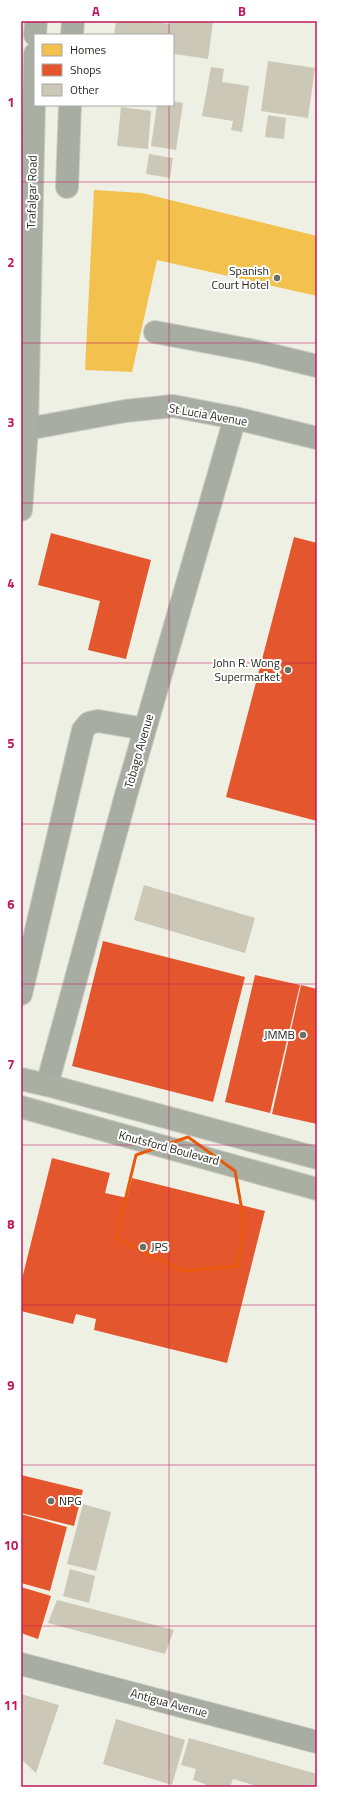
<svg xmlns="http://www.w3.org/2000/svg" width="338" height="1808" font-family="'Titillium Web',sans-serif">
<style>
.homes{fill:#f2c14e}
.shops{fill:#e4572e}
.building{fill:#cbc8b7}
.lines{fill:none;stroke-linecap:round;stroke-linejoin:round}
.minor-casing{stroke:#cacbc2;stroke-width:24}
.major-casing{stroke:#cacbc2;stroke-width:24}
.minor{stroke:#a8ada3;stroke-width:22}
.major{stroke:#a9afa3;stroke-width:22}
.marked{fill:none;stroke:#e8590c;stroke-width:3;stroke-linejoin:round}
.grid{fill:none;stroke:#c2185b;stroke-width:1;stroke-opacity:0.55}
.poi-dot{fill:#6d6e65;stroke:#fff;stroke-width:1.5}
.labels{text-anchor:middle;stroke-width:4;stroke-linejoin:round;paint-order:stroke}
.street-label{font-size:12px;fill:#272820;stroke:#fff}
.poi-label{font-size:12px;fill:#272820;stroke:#fff;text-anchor:end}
.neatline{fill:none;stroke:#c2185b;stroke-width:1.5}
.grid-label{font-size:13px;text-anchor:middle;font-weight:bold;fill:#c2185b}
</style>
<rect width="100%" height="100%" fill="#eff0e4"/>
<path class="homes" d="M94,190L142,193L317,236V296L157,260L132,372L85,370Z"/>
<path class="shops" d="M51,533L151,560L126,659L88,650L100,601L38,585Z
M294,537L317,543V821L226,797Z
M103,941L245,977L213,1102L72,1066Z
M255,975L300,985L270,1113L225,1102Z
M301,985L317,989V1124L272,1114Z
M52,1158L110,1173L105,1193L127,1198L132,1178L265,1211L227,1363L94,1330L96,1319L76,1314L73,1324L21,1311V1283Z
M21,1475L83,1490L74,1526L21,1513Z
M21,1514L67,1527L50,1591L21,1583Z
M21,1587L51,1596L38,1639L21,1633Z"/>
<path class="building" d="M116,21H149L170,24L171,21L213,22L208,59L175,54L173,61V35H114Z
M268,61L315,68L308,118L261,111Z
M211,67L224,69L222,82L249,86L242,132L231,130L233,121L202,116Z
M173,101L183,103L176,150L151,146L157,105H173Z
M121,107L151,111L148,149L117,146Z
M268,115L286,118L284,139L265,137Z
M149,154L173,158L170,178L146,174Z
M144,885L255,918L245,953L134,920Z
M83,1504L111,1512L96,1571L67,1564Z
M70,1569L95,1576L89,1603L63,1596Z
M57,1600L174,1630L165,1654L48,1623Z
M21,1694L59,1705L36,1773L21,1759Z
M116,1719L185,1740L172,1785L103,1764Z
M189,1738L317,1774V1787H260L233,1779L230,1787H205V1784L193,1780L196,1769L181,1765Z"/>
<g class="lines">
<defs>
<path id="minor" d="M72,35L73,21
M67,187L70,105
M155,332L255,351L317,366
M27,429L125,411L173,406L235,418L317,438
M21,994L83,730L89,723L98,721L145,729
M47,1085L126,795L235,418
M21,1664L317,1742"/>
<path id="major" d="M35,35L36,21
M21,510L27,429L35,54
M21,1079L47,1085L317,1158
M21,1107L317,1189"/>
</defs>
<use href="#minor" class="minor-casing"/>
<use href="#major" class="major-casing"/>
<use href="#minor" class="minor"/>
<use href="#major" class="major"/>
</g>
<path class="marked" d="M188,1137L235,1171L244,1222L238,1266L183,1271L116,1238L136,1155Z"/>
<path class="grid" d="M169,21V35M169,105V1787M21,182H317M21,343H317M21,503H317M21,663H317M21,824H317M21,984H317M21,1145H317M21,1305H317M21,1465H317M21,1626H317"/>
<g class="poi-dot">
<circle cx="277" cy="278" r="4"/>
<circle cx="288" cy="670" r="4"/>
<circle cx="303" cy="1035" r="4"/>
<circle cx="143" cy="1247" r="4"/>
<circle cx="51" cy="1501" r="4"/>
</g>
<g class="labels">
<g class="street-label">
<text transform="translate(32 192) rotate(-89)" y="4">Trafalgar Road</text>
<text transform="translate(208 415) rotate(10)" y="4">St Lucia Avenue</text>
<text transform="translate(139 751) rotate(-74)" y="4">Tobago Avenue</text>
<text transform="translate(169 1148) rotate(15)" y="4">Knutsford Boulevard</text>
<text transform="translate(169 1703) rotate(15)" y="4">Antigua Avenue</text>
</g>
<g class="poi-label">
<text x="269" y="275">Spanish<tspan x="269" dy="14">Court Hotel</tspan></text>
<text x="280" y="667">John R. Wong<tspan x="280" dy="14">Supermarket</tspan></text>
<text x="295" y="1039">JMMB</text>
<text x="151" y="1251" text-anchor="start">JPS</text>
<text x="59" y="1505" text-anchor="start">NPG</text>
</g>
</g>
<rect width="338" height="1808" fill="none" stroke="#ffffff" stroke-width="44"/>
<rect x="34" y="34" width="140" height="72" fill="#ffffff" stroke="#a9a9a6"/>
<rect x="42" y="44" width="20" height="12" fill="#f2c14e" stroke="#a9a9a6"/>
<text x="70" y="54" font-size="12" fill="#272820">Homes</text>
<rect x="42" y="64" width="20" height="12" fill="#e4572e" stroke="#a9a9a6"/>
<text x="70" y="74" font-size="12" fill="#272820">Shops</text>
<rect x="42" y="84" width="20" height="12" fill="#cbc8b7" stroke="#a9a9a6"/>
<text x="70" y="94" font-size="12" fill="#272820">Other</text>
<rect x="22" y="22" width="294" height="1764" class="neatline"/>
<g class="grid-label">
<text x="96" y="16">A</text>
<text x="242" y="16">B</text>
<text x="11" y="107">1</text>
<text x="11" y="267">2</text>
<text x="11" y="427">3</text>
<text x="11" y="588">4</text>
<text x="11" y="748">5</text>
<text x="11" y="909">6</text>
<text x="11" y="1069">7</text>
<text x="11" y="1229">8</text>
<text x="11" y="1390">9</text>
<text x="11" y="1550">10</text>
<text x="11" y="1710">11</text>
</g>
</svg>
